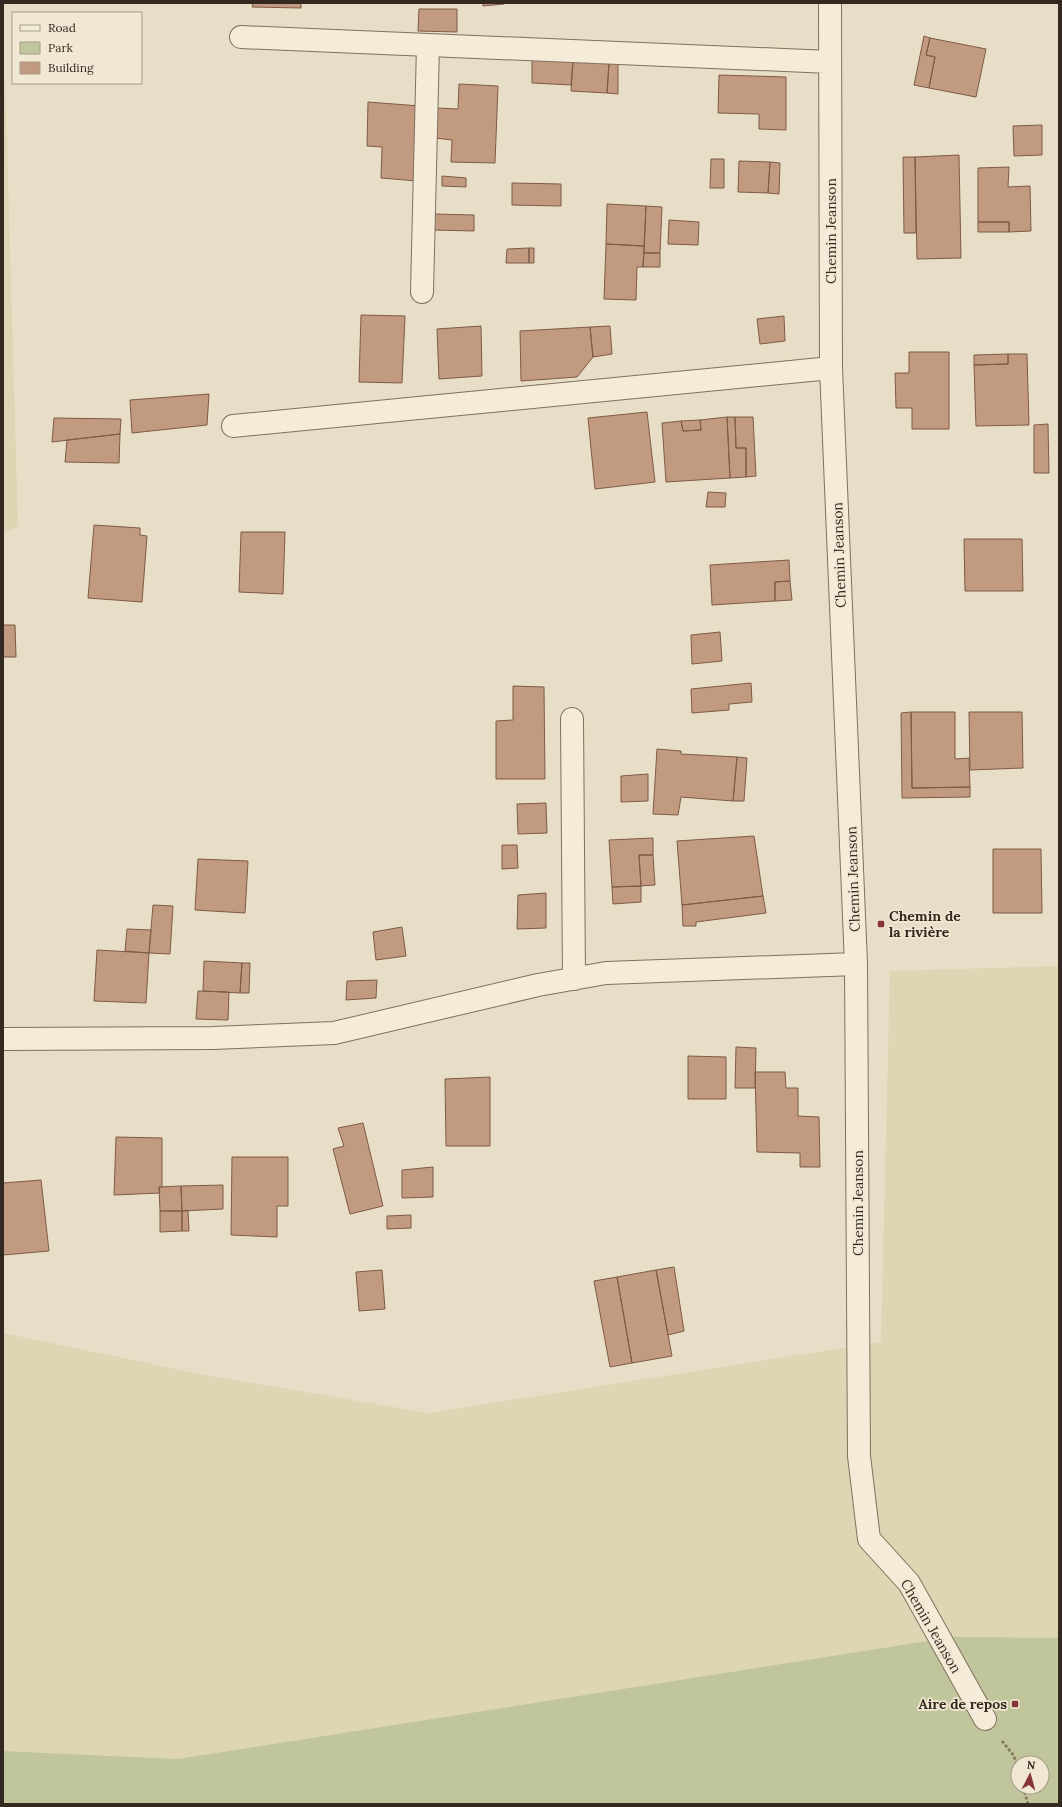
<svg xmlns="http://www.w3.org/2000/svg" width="1062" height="1807" font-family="Lora,serif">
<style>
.farmland{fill:#ddd5b4}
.green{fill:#c1c59b;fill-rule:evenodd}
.building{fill:#c29a80;stroke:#7d5b47}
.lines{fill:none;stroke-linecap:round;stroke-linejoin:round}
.minor-casing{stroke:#81705e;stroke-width:24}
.path{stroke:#81705e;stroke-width:2.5;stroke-dasharray:3 2;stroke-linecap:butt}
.minor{stroke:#f4ebd8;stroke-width:22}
.poi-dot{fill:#883538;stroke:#f1e8d4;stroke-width:1.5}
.labels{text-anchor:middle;stroke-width:3.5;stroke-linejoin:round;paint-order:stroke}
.street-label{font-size:14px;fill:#332920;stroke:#f1e8d4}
.poi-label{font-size:14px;font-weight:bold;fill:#332920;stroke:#f1e8d4;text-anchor:start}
</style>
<rect width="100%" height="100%" fill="#e8ddc6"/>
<path class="farmland" d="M3,78L5,79L18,526L3,533Z
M1059,966V1638L953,1637L178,1759L3,1751V1333L204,1375L429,1413L881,1342L890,971Z"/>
<path class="green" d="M953,1637L1059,1638V1804H3V1751L178,1759ZM1018,1763H1042V1787H1018Z"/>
<path class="building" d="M253,3H301V8L252,7Z
M483,3H504V4L483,6Z
M419,9H457V32L418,31Z
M924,36L930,38L926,55L935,57L929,88L914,85Z
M930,38L986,49L976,97L929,88L935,57L926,55Z
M532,60L573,61L571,85L532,83Z
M573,61L609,63L607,93L571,91Z
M609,63H618V94L607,93Z
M719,75L786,77V130L759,129V114L718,113Z
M459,84L498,86L495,163L451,162L452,140L435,138L437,108L458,109Z
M368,102L420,106L417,181L381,178L382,147L367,146Z
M1042,125V155L1014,156L1013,126Z
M959,155L961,258L917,259L915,157Z
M903,157H915L916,233H904Z
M711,159H724V188H710Z
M739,161L770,162L768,193L738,192Z
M770,162L780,163L779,194L768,193Z
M1009,167L1008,187L1030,186L1031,231L1009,232V222H978V168Z
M442,176L466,178V187L442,186Z
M512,183L561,184V206L512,205Z
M607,204L646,206L644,246L606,244Z
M646,206L662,207L660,253H644Z
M434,214L474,215V231L433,230Z
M669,220L699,222L698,245L668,244Z
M978,222H1009V232H978Z
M606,244L644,246L643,267H637L636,300L604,299Z
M529,248V263H506L507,249Z
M529,248H534V263H529Z
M644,253H660V267H643Z
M361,315L405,316L402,383L359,382Z
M784,316L785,341L760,344L757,319Z
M481,326L482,376L439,379L437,329Z
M610,326L612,354L593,357L590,327Z
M590,327L593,357L577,377L521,381L520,331Z
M909,352H949V429H912V408H896L895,373H909Z
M1008,354H1027L1029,425L976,426L974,365L1008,364Z
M1008,354V364L974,365V355Z
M209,394L207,425L132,433L130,400Z
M647,412L655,482L595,489L588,418Z
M727,417L730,478L666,482L662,423L681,421L683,431L701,430L700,420Z
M727,417H735L736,448H746V477L730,478Z
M735,417H753L756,476L746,477V448H736Z
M54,418L121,419L120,434L52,442Z
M700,420L701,430L683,431L681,421Z
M1048,424L1049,473H1034V425Z
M120,434L119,463L65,462L67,440Z
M708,492L726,493L725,507H706Z
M94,525L140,528V535L147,536L142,602L88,598Z
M241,532H285L283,594L239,592Z
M964,539H1022L1023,591H965Z
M789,560L790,581L775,582V601L712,605L710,565Z
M790,581L792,600L775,601V582Z
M3,625H15L16,657H3Z
M720,632L722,661L692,664L691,635Z
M751,683L752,702L729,704V710L692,713L691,689Z
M513,686L544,687L545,779H496V721L513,720Z
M911,712H955V759L969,758L970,787L912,788Z
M911,712L912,788L970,787V797L902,798L901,713Z
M969,712H1022L1023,768L970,770Z
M657,749L681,751V754L737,757L733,801L681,797L678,815L653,814Z
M737,757L747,758L744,801H733Z
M648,774V801L621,802V776Z
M546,803L547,833L518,834L517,804Z
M754,836L763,896L682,905L677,841Z
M653,838V855H639L641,886L612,887L609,840Z
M502,845H517L518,868L502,869Z
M993,849H1041L1042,913H993Z
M639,855H653L655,885L641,886Z
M198,859L248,861L245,913L195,910Z
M641,886V902L613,904L612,887Z
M546,893V928L517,929L518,895Z
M763,896L766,913L696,922V926H683L682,905Z
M153,905L173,906L170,954L149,953Z
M402,927L406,956L376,960L373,932Z
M127,929L151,930L149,953L125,951Z
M97,950L149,953L146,1003L94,1001Z
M204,961L242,963L240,993L203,991Z
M242,963H250L249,993H240Z
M377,980L376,998L346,1000L347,981Z
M198,991L229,992L228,1020L196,1019Z
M736,1047L756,1048L755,1088H735Z
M688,1056L726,1057V1099H688Z
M755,1072H785L786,1088H798V1116L819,1117L820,1167H800V1153L757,1152Z
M490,1077V1146H446L445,1079Z
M363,1123L383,1206L350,1214L333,1149L344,1146L338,1128Z
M116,1137L162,1138V1187H159L160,1193L114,1195Z
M232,1157H288V1206H277V1237L231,1235Z
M433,1167V1197L402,1198V1170Z
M41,1180L49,1251L3,1255V1183Z
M223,1185V1209L182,1211L181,1186Z
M181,1186L182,1211H160L159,1187Z
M188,1210L189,1231H182V1211Z
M160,1211H182V1231L160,1232Z
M411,1215V1228L387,1229V1216Z
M674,1267L684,1331L668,1335L656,1270Z
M382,1270L385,1309L359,1311L356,1272Z
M656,1270L672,1356L632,1363L617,1277Z
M617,1277L632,1363L610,1367L594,1281Z"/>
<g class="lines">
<defs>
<path id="minor" d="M830,3L831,368L856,964L859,1456L869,1539L909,1583L985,1719
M241,37L830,62
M422,292L428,45
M233,426L831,368
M572,719L574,979
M3,1039L213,1038L334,1033L538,985L606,973L856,964"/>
</defs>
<use href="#minor" class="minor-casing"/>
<path class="path" d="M1002,1741L1014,1756L1018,1770
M1023,1787L1028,1804"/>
<use href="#minor" class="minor"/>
</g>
<g class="poi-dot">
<rect x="877" y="920" width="8" height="8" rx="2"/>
<rect x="1011" y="1700" width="8" height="8" rx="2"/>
</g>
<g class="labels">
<g class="street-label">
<text transform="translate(831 231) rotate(-90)" y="5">Chemin Jeanson</text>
<text transform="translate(839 555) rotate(-92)" y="5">Chemin Jeanson</text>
<text transform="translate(853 879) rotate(-92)" y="5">Chemin Jeanson</text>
<text transform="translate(858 1203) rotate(-90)" y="5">Chemin Jeanson</text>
<text transform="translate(931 1626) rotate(60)" y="5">Chemin Jeanson</text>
</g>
<g class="poi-label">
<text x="889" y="921">Chemin de<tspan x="889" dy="16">la rivière</tspan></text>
<text x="1007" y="1709" text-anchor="end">Aire de repos</text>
</g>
</g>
<rect width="1062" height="1807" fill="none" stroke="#332920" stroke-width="8"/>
<rect x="12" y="12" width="130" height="72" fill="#f1e8d4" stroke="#a59c8c"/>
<rect x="20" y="25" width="20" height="6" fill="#f4ebd8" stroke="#a59c8c"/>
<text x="48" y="32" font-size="12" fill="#332920">Road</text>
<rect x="20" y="42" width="20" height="12" fill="#c1c59b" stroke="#a59c8c"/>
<text x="48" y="52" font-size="12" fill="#332920">Park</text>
<rect x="20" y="62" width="20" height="12" fill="#c29a80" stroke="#a59c8c"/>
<text x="48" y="72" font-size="12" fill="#332920">Building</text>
<g transform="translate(1030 1775) rotate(6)"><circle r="19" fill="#f1e8d4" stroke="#a59c8c"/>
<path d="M0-3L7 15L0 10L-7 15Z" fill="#883538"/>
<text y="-6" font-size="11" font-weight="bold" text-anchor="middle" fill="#332920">N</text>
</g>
</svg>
